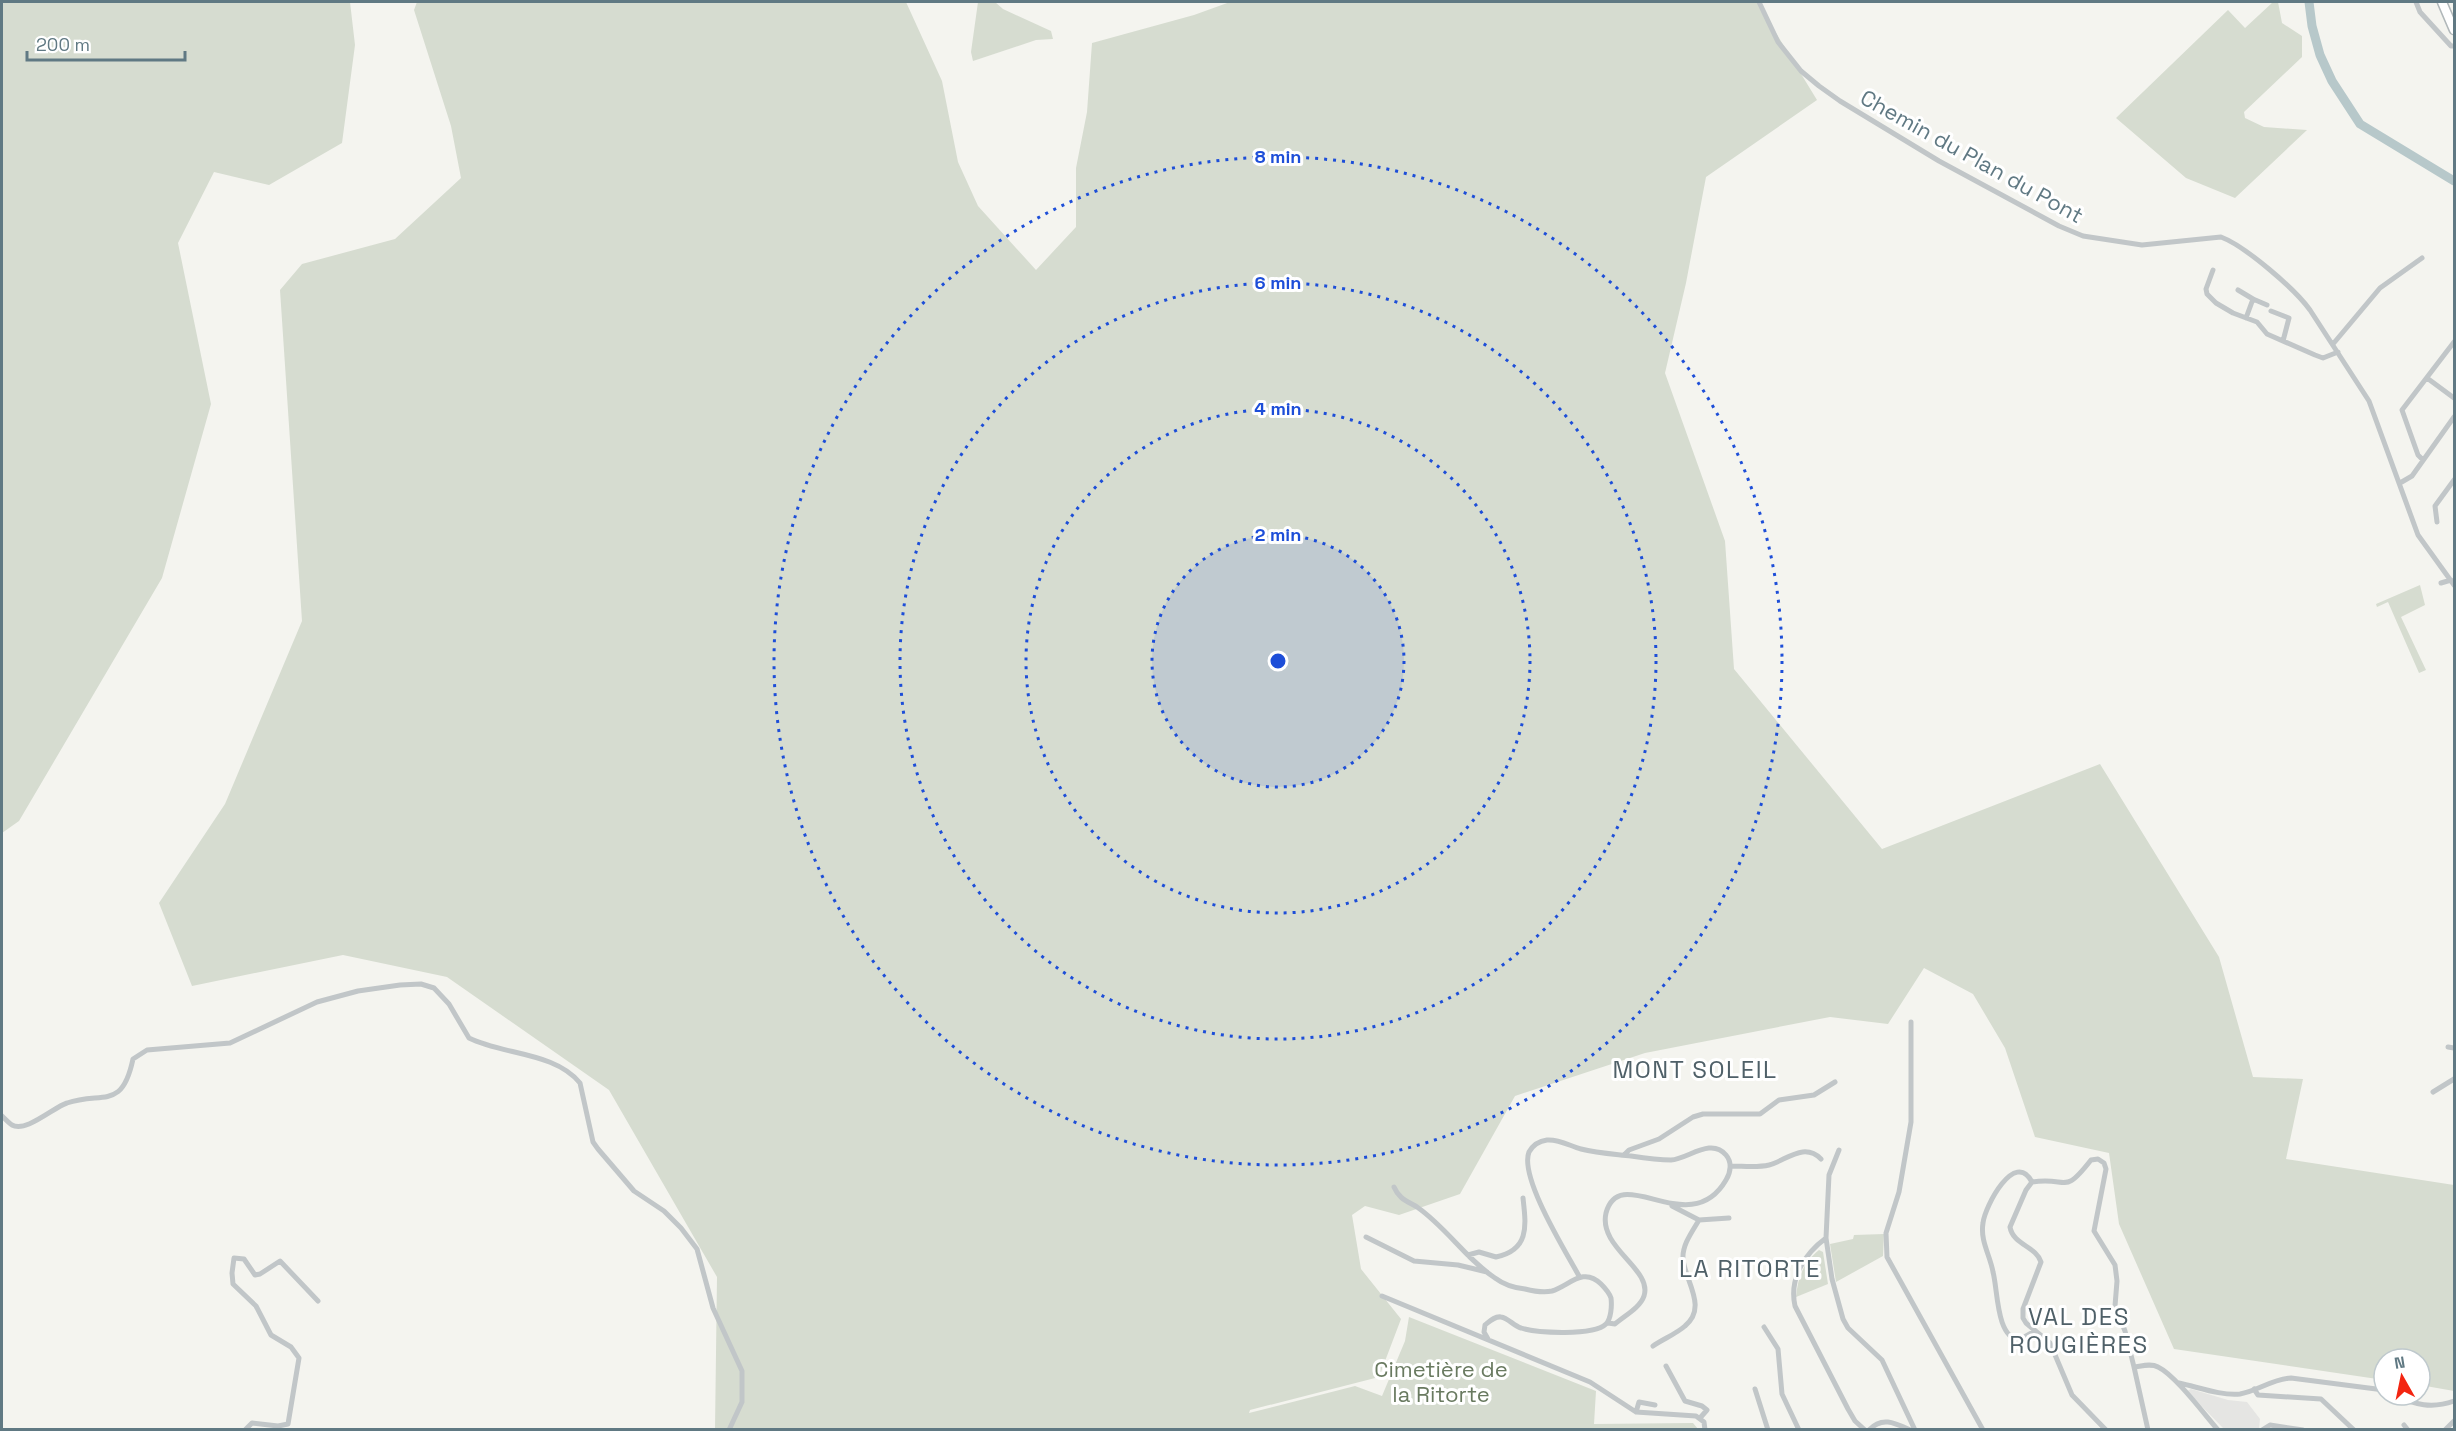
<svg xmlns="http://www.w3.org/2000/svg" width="2456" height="1431" font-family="'Space Grotesk',sans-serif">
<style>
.built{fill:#e5e5e3}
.green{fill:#d6dcd0}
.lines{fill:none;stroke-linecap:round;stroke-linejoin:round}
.river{stroke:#b7c8ca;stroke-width:9}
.primary-casing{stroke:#b1b8ba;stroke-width:11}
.minor{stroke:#c1c6c8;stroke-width:5}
.primary{stroke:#fff;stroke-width:8}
.ring{fill:none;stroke:#1d4ed8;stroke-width:3;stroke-dasharray:3 6}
.labels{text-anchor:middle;stroke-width:6;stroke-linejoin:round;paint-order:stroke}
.street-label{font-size:22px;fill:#607983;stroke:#fff}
.park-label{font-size:22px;fill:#697a60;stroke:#fff}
.neighbourhood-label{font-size:24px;letter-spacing:1.5px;fill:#4f6068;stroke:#fff}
.centre{fill:#1d4ed8;stroke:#fff;stroke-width:3}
.ring-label{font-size:18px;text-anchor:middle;font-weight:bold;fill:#1d4ed8;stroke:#fff;stroke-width:6;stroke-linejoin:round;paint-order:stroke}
</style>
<rect width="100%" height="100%" fill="#f4f4ef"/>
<path class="built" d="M2191,1389L2228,1400L2247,1402L2260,1419L2259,1429H2224L2187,1391Z"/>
<path class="green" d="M2,2H350L355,45L342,143L269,185L214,172L178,243L211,404L162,578L19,821L2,833Z
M417,2H906L942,81L958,162L978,206L1036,270L1076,227V168L1087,112L1092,43L1194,15L1230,2H1757L1817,100L1706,177L1686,283L1665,373L1725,541L1734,669L1882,849L2100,764L2219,957L2253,1077L2303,1079L2286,1159L2454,1185V1391L2420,1385V1359H2384V1380L2174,1349L2119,1224L2109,1153L2035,1137L2005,1048L1973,994L1924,968L1888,1024L1830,1017L1645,1053L1515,1096L1460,1194L1399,1215L1365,1206L1352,1215L1361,1269L1401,1319L1379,1377L1250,1410L1249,1413L1355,1386L1382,1396L1405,1341L1409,1317L1596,1391L1594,1424L1693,1423L1698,1429H715L717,1277L609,1090L447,977L343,955L192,986L159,903L225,804L302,621L280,290L302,264L395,239L461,178L451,126L414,10Z
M978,2H995L1003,9L1051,31L1053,39L1036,40L973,61L971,52Z
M2273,2H2278L2282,23L2302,36V57L2244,112L2245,118L2264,127L2307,130L2235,198L2186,178L2116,118L2228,10L2245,28Z
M2420,585L2425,605L2401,617L2426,670L2419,673L2388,602L2377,607L2376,604Z
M1884,1234L1883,1256L1836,1282L1830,1244L1853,1239L1854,1235Z
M1819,1250L1823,1252L1828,1284L1796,1297C1798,1277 1803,1263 1819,1250Z"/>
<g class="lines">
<path class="river" d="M2309,2L2312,26L2320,55L2332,81L2360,124L2454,181"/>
<defs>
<path id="primary" d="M2442,2L2454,30"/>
</defs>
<use href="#primary" class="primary-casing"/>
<path class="minor" d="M1759,2L1778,42L1801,71L1819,86L1840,101L1939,161L2059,226L2083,236L2142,245L2221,237C2245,246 2295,289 2310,310L2369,401L2418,535L2454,585
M2416,2L2420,12L2451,46H2454
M2213,270L2206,289L2207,294L2216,303L2233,313L2257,322L2267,334L2315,355L2323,358L2338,352
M2238,290L2253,299
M2271,311L2289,318L2283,341
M2246,318L2253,299L2267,305
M2333,344L2380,288L2422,258
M2427,378L2454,398
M2423,460L2418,455L2402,410L2454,342
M2400,483L2412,476L2454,417
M2437,522L2435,506L2454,480
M2441,583L2451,580
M1911,1022V1122L1899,1192L1886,1233L1887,1257L1983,1430
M2448,1047L2454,1048
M2433,1092L2454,1079
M2,1116C5,1119 9,1123 12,1125C26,1133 54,1107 67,1103C103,1091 122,1111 133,1059L147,1050L230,1043L317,1002L358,991L400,985L421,984L434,988L449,1004L469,1038C503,1055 555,1052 580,1083L593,1142L598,1149L634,1191L664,1211L681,1228L697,1249L713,1308L742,1371V1402L729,1430
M1839,1150L1829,1175L1826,1238C1804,1254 1789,1279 1795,1306L1848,1409L1855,1421L1865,1430
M1624,1155L1629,1150L1659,1139L1693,1117L1703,1114H1760L1779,1100L1814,1095L1835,1082
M1731,1166C1743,1166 1757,1168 1769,1165C1787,1160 1804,1142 1821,1159
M2032,1182C2069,1176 2062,1197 2091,1160L2098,1159L2104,1163L2106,1169L2094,1231L2115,1265L2117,1281L2115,1306L2125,1331L2134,1367C2142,1366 2151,1363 2158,1367C2175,1375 2204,1414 2218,1430
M2032,1182L2026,1190L2010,1227C2013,1245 2036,1246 2041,1262L2023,1309V1318L2026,1323L2050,1343L2072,1395L2106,1430
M2032,1182C2015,1149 1985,1206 1983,1223C1980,1241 1990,1255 1993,1272C1998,1290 1996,1337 2019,1340L2035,1331
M1394,1187C1399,1199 1407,1201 1417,1207C1446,1227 1466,1259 1495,1278C1503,1284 1515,1288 1525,1289C1533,1291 1543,1293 1552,1291C1569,1286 1583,1266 1601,1284C1605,1288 1609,1292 1611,1298C1612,1306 1611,1319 1606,1324C1594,1336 1536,1333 1521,1328C1514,1326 1508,1318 1501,1317C1495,1316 1490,1321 1485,1325L1484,1332L1488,1339
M1672,1206L1699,1220L1729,1218
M1366,1237L1414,1261L1458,1265L1487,1272
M1826,1238L1832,1279L1843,1319L1848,1328L1882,1360L1915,1430
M1468,1255L1479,1252L1496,1257C1530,1250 1526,1225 1523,1198
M1579,1276C1566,1252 1519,1177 1529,1152C1533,1145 1539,1141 1547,1140C1559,1139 1570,1146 1581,1149C1597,1153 1614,1154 1631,1156C1644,1158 1658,1160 1671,1160C1688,1159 1711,1137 1726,1155C1732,1162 1731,1172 1726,1180C1690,1242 1620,1161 1606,1213C1598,1248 1653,1269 1644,1296C1640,1308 1624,1316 1615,1324L1608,1323
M1382,1296L1590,1382L1636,1412L1696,1416L1704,1422L1705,1430
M1764,1327L1778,1349L1782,1394L1799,1430
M1653,1346C1663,1339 1676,1334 1685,1326C1708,1307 1685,1281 1683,1259C1682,1245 1692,1232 1699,1220
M1666,1366L1685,1401L1702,1406L1707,1410L1700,1418
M2134,1367L2148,1430
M2179,1383C2198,1387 2221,1396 2240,1394C2258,1391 2272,1379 2291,1378L2384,1390
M1755,1389L1768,1430
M2254,1389L2258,1395L2321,1399L2354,1430
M2395,1395C2415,1405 2432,1409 2454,1401
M1636,1412L1639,1402L1655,1405
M2404,1425L2408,1430
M245,1430L252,1423L278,1426L288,1424L299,1358L291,1347L271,1335L256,1306L233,1284L232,1273L234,1258L244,1259L255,1275L260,1274L280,1261L318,1301
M1869,1430C1882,1416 1895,1423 1910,1430
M2262,1430L2270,1425L2303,1430
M2445,1430L2454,1421"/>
<use href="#primary" class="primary"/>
</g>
<circle cx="1278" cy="661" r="126" fill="#1d4ed8" fill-opacity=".12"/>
<g class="ring">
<circle cx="1278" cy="661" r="126"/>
<circle cx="1278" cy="661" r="252"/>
<circle cx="1278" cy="661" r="378"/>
<circle cx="1278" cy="661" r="504"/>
</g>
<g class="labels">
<g class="street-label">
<text transform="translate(1972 156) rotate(29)" y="8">Chemin du Plan du Pont</text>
</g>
<g class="park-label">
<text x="1441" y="1377">Cimetière de<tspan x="1441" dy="25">la Ritorte</tspan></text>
</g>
<g class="neighbourhood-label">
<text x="1695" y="1078">MONT SOLEIL</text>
<text x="1750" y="1277">LA RITORTE</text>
<text x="2079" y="1325">VAL DES<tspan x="2079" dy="28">ROUGIÈRES</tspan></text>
</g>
</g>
<circle cx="1278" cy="661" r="9" class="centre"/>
<g class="ring-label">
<text x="1278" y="163">8 min</text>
<text x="1278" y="289">6 min</text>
<text x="1278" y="415">4 min</text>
<text x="1278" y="541">2 min</text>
</g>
<rect width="2456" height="1431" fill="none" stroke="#607983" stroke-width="6"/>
<g transform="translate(2402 1377) rotate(351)"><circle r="28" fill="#ffffff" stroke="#bfc9cd" stroke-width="1.5"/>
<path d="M0-4.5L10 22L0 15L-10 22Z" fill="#f32511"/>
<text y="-9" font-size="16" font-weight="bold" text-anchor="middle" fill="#607983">N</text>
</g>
<path d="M27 51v9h158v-9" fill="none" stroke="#607983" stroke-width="3"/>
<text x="36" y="51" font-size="18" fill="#607983" stroke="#ffffff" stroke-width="4.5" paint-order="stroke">200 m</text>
</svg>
